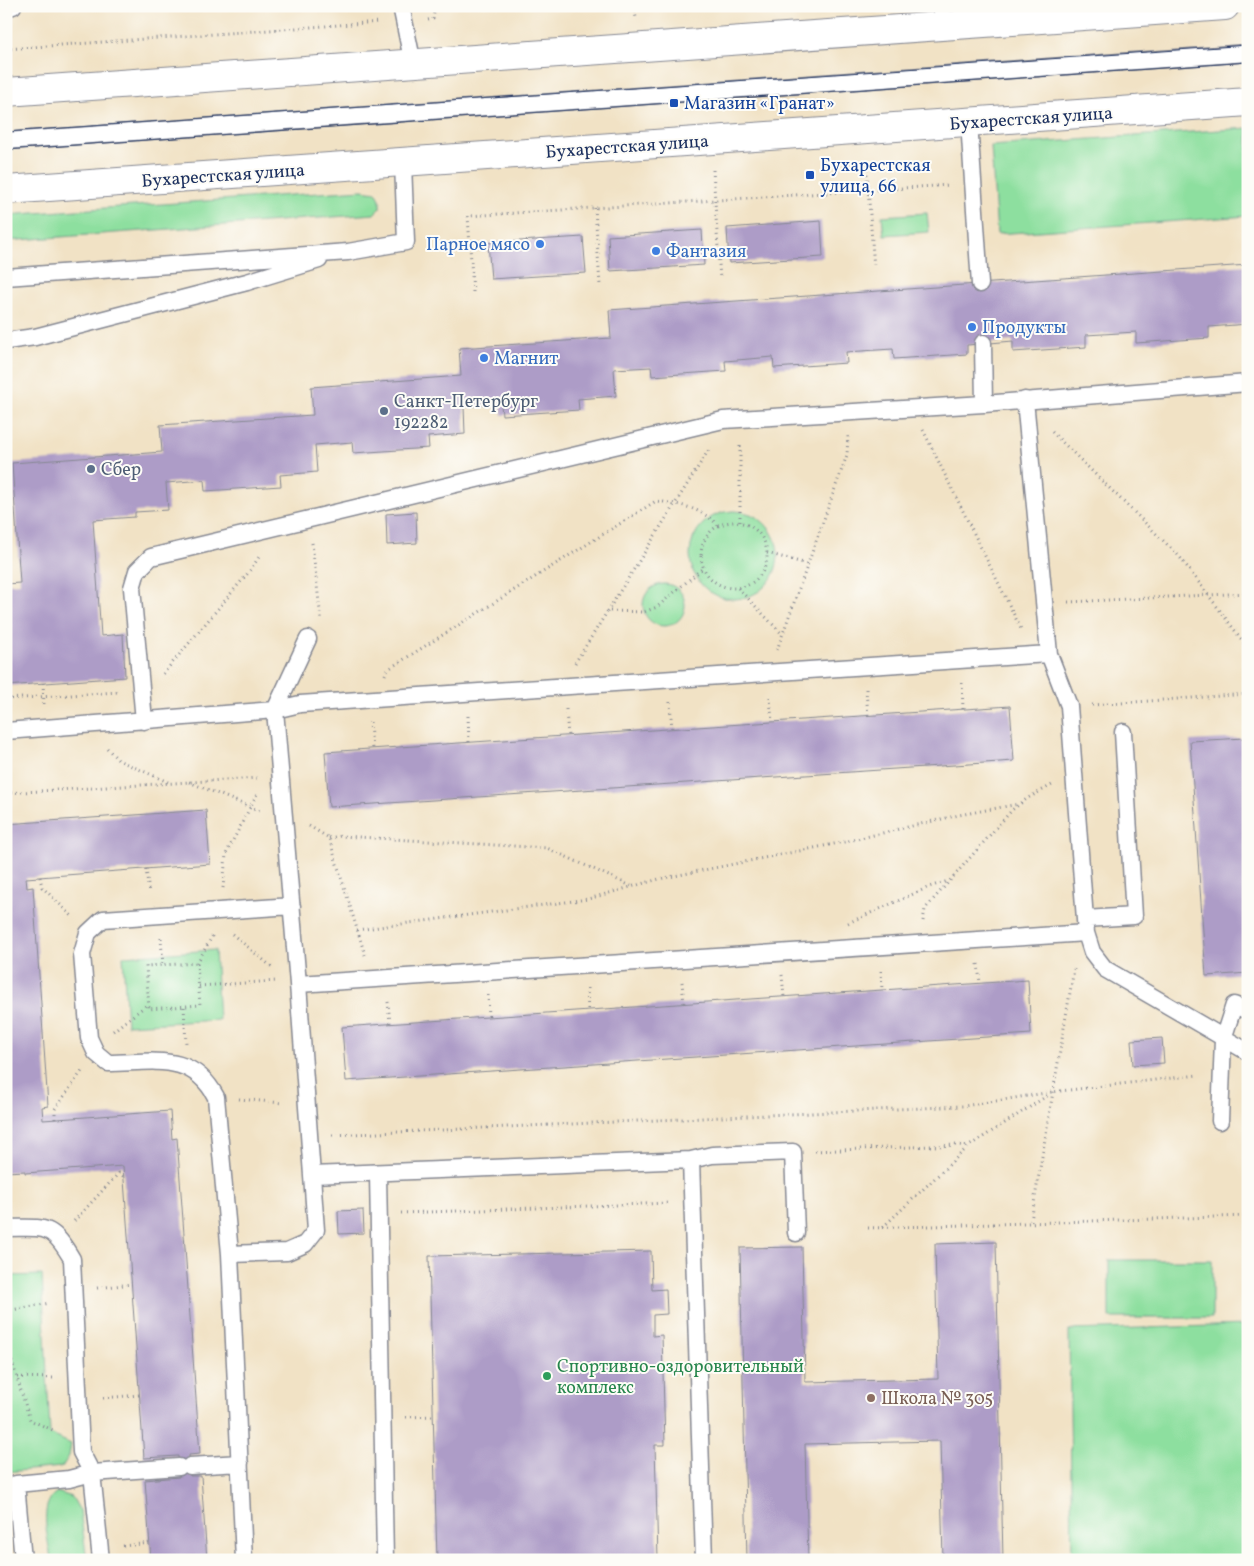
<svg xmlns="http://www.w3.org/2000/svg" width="1254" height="1566" font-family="Vollkorn,serif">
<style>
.green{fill:#8ddf9f;stroke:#54877e}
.building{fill:#ad9cc7}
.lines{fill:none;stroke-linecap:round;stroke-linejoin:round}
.service-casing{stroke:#868892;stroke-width:19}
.secondary-casing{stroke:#868892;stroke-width:30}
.path{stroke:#868892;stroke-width:3;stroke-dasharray:1 4;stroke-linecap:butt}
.service{stroke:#fff;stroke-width:16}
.secondary{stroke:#fff;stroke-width:28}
.tram{stroke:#1b2f5e;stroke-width:1}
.transit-dot{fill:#1a4fb4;stroke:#fdfcf7;stroke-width:2}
.shop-dot{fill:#3f7fe0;stroke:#fdfcf7;stroke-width:2}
.service-dot{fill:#5c6f8a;stroke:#fdfcf7;stroke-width:2}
.leisure-dot{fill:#2e9e5b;stroke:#fdfcf7;stroke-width:2}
.education-dot{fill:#8d6e63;stroke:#fdfcf7;stroke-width:2}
.labels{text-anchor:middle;stroke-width:4;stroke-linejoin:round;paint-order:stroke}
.transit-label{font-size:18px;fill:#164399;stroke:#fdfcf7;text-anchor:start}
.street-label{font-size:18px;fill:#1b2f5e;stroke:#fdfcf7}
.shop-label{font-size:18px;fill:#366cbe;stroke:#fdfcf7;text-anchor:start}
.service-label{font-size:18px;fill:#4e5e75;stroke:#fdfcf7;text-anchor:start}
.leisure-label{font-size:18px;fill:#27864d;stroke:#fdfcf7;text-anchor:start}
.education-label{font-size:18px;fill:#785e54;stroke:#fdfcf7;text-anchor:start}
</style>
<rect width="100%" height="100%" fill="#fdfcf7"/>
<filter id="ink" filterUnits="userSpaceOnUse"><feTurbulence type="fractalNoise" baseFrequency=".02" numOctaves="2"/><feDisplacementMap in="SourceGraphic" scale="10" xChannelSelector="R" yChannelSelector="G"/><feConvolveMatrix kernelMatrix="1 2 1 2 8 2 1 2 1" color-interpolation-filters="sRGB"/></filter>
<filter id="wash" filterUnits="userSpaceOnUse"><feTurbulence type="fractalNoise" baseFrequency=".0096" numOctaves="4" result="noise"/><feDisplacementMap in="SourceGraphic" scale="20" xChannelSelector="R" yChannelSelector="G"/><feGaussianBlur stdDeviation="1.12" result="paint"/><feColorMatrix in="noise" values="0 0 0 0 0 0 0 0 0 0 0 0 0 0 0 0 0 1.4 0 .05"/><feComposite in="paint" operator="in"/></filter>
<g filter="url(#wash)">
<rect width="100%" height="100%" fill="#f1e2c5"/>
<path class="green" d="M1248,128V216L997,234L991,146Z
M362,190L376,192L380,199V208L374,214L6,241V215Z
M927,213L929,232L884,235L882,216Z
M690 555a44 44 0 1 1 88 0a44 44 0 1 1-88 0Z
M643 605a21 21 0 1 1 42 0a21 21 0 1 1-42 0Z
M215,950L219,1020L127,1025L123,956Z
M1109,1260H1212V1318H1109Z
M42,1275L50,1434L71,1444L69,1456L62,1467L6,1472V1276Z
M1248,1325V1560H1072L1069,1330Z
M57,1492L72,1497L80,1511L87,1560H51C49,1541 37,1504 57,1492Z"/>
<g id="blocks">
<path class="building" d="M821,221L823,257L729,263L727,228Z
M702,230L704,265L610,271L608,236Z
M583,237L586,273L491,279L488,243Z
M1248,265V324L1209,327V338L1136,343V332L1086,335V347L1013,352V341L967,345V354L894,359L893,349L846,352L847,363L774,368L773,357L725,361L726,371L652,376L651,367L614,369L616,396L578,399L579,410L502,415L501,404L464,407L465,434L428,437L429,448L353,453L352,442L315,445L317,472L280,475L281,486L205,491L204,480L166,483L168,510L135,512V517L93,520L101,636L123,634L125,677L6,686V584L20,583L12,463L162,452L160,425L313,415L311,387L461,376L459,348L611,338L609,310Z
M416,512L417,543L387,545L386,514Z
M1010,706L1014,761L329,807L325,752Z
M1245,738L1248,772V973L1206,976L1190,741Z
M206,810L210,864L26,878L27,888L33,887L48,1106L42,1107L43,1120L170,1111L172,1139L177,1138L200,1454L189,1455L190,1466V1476H201L207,1560H151L145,1480L179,1477L178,1456L144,1458L123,1166L25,1173V1171L6,1172V824Z
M1028,980L1031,1034L346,1081L342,1027Z
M1162,1038L1164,1063L1133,1065L1131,1040Z
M363,1210L364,1233L339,1234L338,1211Z
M996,1242L1003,1560H943L940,1441L805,1444L808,1560H747L740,1248L802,1247L805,1382L938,1379L935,1244Z
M651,1251L652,1290L666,1289L667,1314L653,1315V1336L662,1335L665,1445H655L658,1560H437L429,1256Z"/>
</g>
</g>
<g filter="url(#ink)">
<use href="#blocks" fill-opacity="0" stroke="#868892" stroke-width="1"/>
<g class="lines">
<defs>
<path id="service" d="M401,6L413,64
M942,6L943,26
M6,7L13,6
M969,122L980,284
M6,141L1248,53
M6,277L348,252L406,242L403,163
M6,341L35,337L247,282L319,260
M983,343L984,404L1248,383
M1025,400L1049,654L1069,706L1086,933L1092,952L1105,969L1248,1052
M144,721L132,588L137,571L151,557L723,420L984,404
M6,731L275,710L300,704L1049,654
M1085,919L1134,916L1123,732
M298,984L1086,933
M1220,1121L1223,1039L1234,1005L1248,1011
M691,1160L704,1560
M378,1174L385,1560
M312,1175L691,1160L712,1155L793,1152L796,1233
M6,1228C46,1228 51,1223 72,1259L81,1452L92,1473L101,1560
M230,1254L287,1252L305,1244L316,1230L298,984L275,710L308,639
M190,1466L240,1463
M23,1560L16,1484L69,1479L92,1473L179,1467
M244,1560L230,1254L216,1097C192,1051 152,1063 108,1063L96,1053L89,1038L82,954L88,933L103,919L292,906"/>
<path id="secondary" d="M6,92L1225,6
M6,190L1248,102"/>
</defs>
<use href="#service" class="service-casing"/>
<use href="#secondary" class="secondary-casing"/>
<path class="path" d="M633,6L636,17
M428,20L433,19L435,6
M6,49L380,22
M849,162L866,161L874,268
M713,170L720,279
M595,208L600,285
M473,292L468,216L950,185
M923,430L1021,629
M1052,432L1179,556L1248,648
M740,522V442
M701 555a33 33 0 1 1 66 0a33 33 0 1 1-66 0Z
M312,543L321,619
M767,553L807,564
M738,588L782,634
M1068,602L1248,593
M610,611L644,612L657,607L704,567
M777,650L847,455L848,436
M575,663L710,448
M163,674L249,572L259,557
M385,675L387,670L656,501C681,504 701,508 719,526
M43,683L44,705
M962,683L963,709
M866,689L868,716
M770,697L772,722
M6,699L118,692
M670,702L672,729
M1092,705L1248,694
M566,709L568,736
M468,716L469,742
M370,722L372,749
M107,748L118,760L168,782
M189,782L260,811
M6,793L258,778
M309,826L329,838L365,955
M329,838L341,836L547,848L631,886
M146,869L149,893
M40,877L42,887L72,916
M223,888L226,854L258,792
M923,921L925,909L1012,810L1028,798L1052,785
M848,923L929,887L948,881
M357,930L588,899L659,879L844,842L959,815L1019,804
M232,934L272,967
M161,938L163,965
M197,963L213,935
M197,963L200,1005L149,1009L146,966Z
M978,964L980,983
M881,971L882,990
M782,975L784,997
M682,982L684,1004
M199,986L276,981
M587,988L588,1010
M488,995L489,1017
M388,1002L390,1023
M184,1007L186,1044
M113,1031L148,1004
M239,1099L283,1103
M55,1119V1109L82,1071
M332,1135L964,1106L1052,1092L1198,1075
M815,1151L956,1145L969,1146
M401,1213L670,1203
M74,1221L119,1173L124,1177
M1031,1221L1074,969
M883,1227L969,1146L1050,1094
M868,1228L1248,1216
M97,1288L132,1284
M6,1311L50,1303
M6,1342L30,1420L55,1431
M17,1377L54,1378
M103,1398L139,1395
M406,1417L433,1416
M123,1546L150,1543"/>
<use href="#service" class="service"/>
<use href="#secondary" class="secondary"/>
<path class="tram" d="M6,132L1248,45
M6,150L1248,62"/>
</g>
</g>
<g class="transit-dot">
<rect x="669" y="98" width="10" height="10" rx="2.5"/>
<rect x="805" y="170" width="10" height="10" rx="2.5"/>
</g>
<g class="shop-dot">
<circle cx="540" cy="244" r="5"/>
<circle cx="656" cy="251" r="5"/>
<circle cx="972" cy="327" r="5"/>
<circle cx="484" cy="358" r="5"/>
</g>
<g class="service-dot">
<circle cx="384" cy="411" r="5"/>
<circle cx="91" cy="469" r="5"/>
</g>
<circle class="leisure-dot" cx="547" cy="1376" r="5"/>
<circle class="education-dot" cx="871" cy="1398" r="5"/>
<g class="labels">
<g class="transit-label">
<text x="684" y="109">Магазин «Гранат»</text>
<text x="820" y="171">Бухарестская<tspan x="820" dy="21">улица, 66</tspan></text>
</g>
<g class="street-label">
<text transform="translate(1031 118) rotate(-4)" y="6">Бухарестская улица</text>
<text transform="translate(627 146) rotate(-4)" y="6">Бухарестская улица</text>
<text transform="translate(223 175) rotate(-4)" y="6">Бухарестская улица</text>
</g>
<g class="shop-label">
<text x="530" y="250" text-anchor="end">Парное мясо</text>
<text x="666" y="257">Фантазия</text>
<text x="982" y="333">Продукты</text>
<text x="494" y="364">Магнит</text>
</g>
<g class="service-label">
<text x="394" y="407">Санкт-Петербург<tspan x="394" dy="21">192282</tspan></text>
<text x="101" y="475">Сбер</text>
</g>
<g class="leisure-label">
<text x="557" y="1372">Спортивно-оздоровительный<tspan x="557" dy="21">комплекс</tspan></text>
</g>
<g class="education-label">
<text x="881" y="1404">Школа № 305</text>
</g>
</g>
<rect width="1254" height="1566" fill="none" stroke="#fdfcf7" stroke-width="25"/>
</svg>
